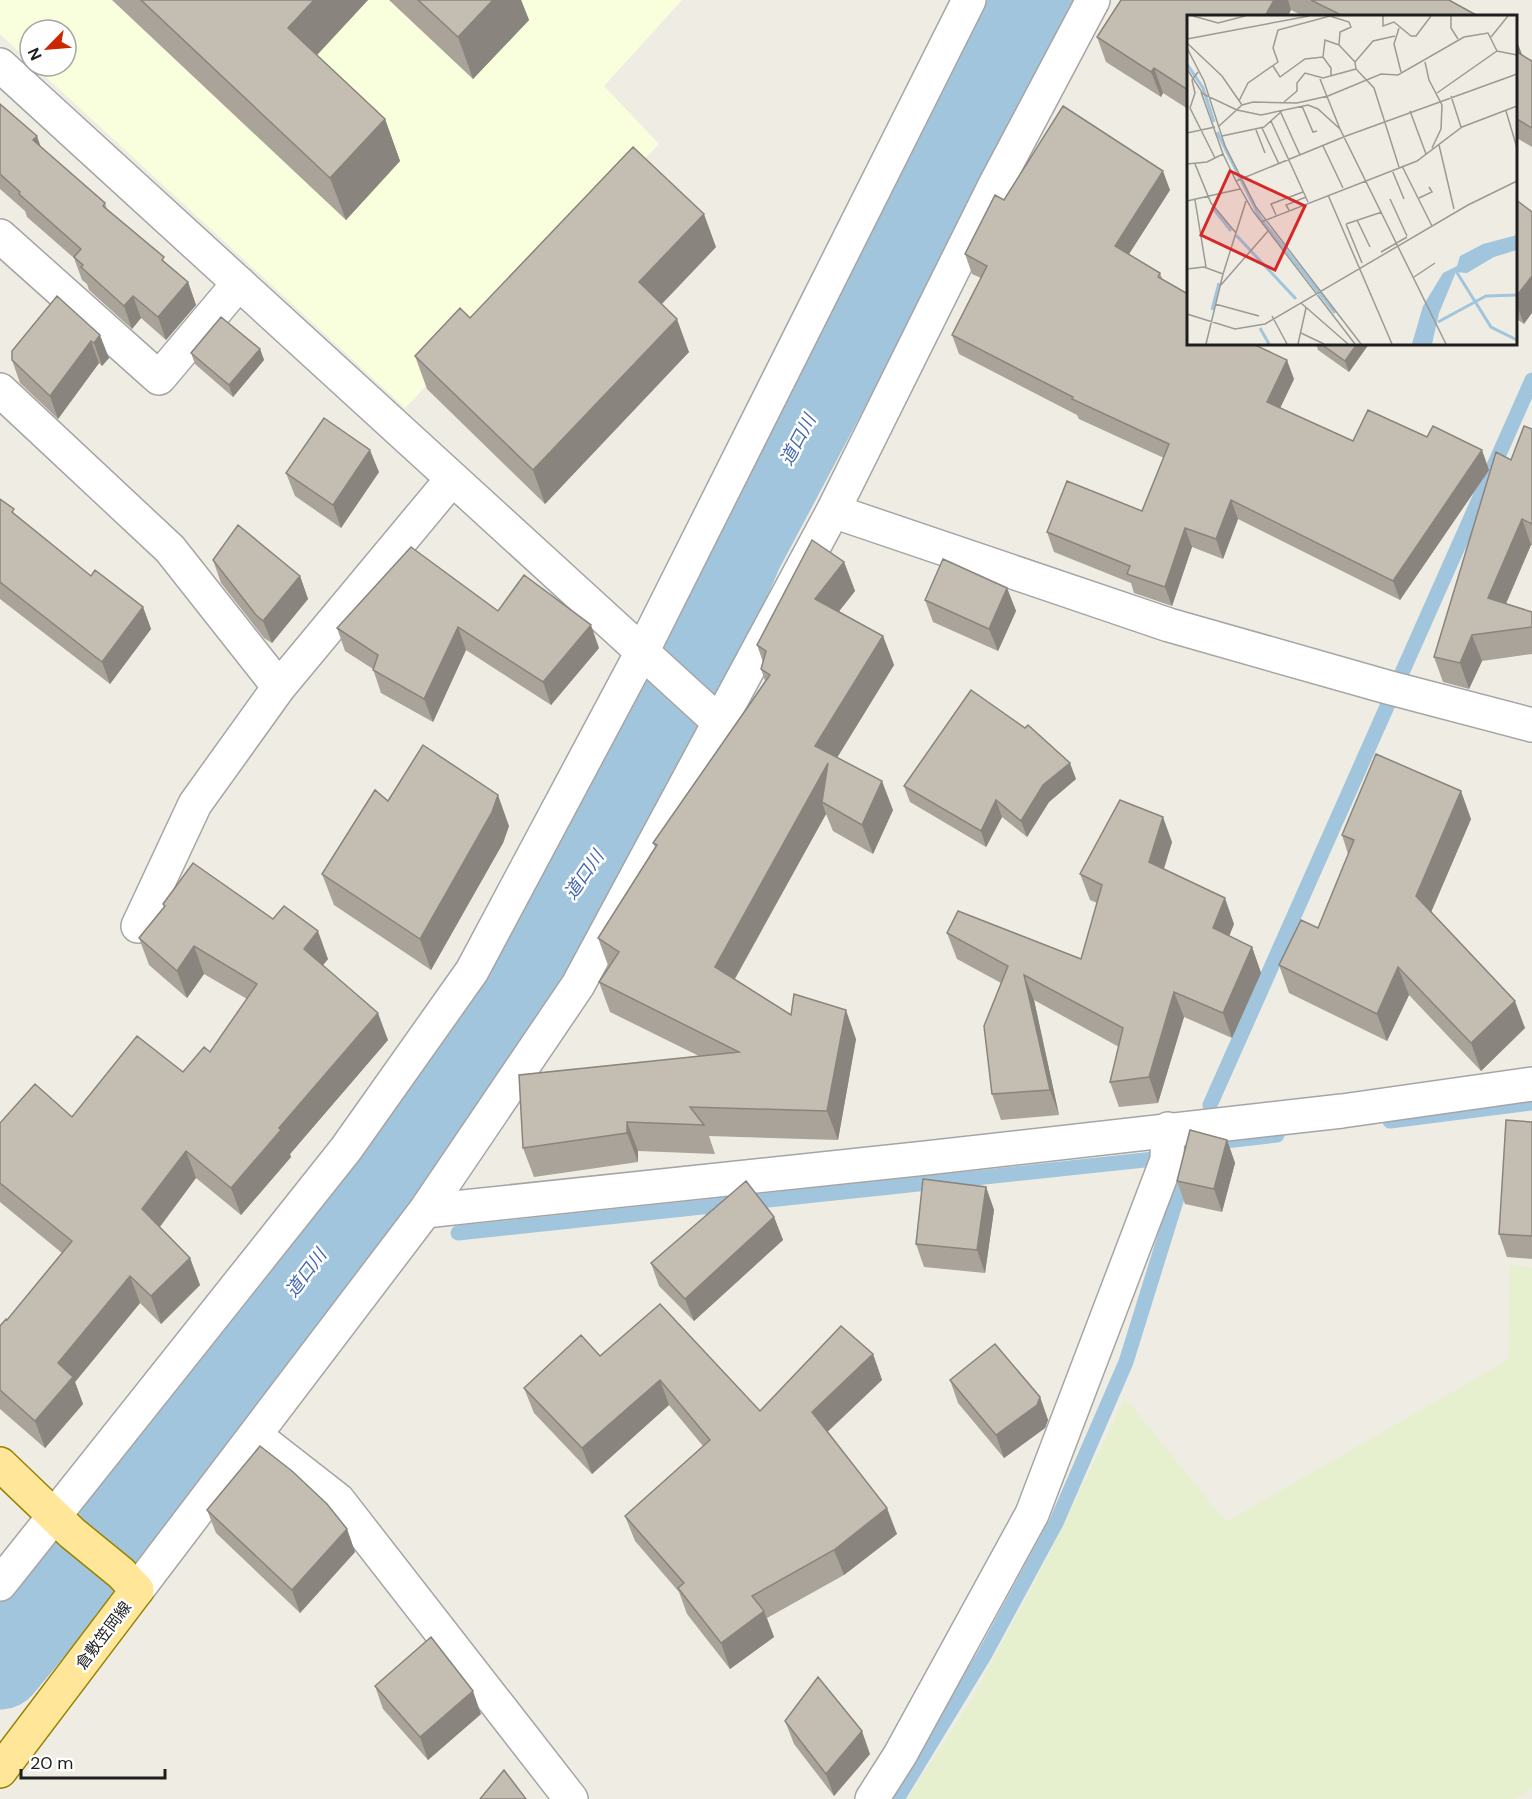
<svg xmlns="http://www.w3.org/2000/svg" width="1532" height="1799" font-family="'DM Sans','Noto Sans JP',sans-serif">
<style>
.education{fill:#f9ffdc}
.farmland{fill:#e6efce}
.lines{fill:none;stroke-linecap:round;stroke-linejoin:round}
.stream{stroke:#a2c5de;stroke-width:15}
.river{stroke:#a2c5de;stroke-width:87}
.minor-casing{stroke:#a5a5a5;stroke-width:36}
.primary-casing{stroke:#978200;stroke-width:36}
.minor{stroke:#fff;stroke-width:33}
.primary{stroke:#ffe699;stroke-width:33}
.wall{fill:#a9a399}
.shaded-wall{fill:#89847d}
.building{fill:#c4bdb2;stroke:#89847d;stroke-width:1.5}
.labels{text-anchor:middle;stroke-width:5;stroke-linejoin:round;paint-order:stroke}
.street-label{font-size:16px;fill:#1e1e1e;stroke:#fff}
.water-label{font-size:18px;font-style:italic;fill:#4768b0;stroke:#fff}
.inset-river{fill:none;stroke:#a2c5de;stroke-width:3}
.inset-road{fill:none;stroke:#9b9a94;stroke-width:1.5}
.view{fill:#d62828;fill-opacity:0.15;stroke:#d62828;stroke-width:3}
.inset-edge{fill:none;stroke:#1e1e1e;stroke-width:3}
</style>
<rect width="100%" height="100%" fill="#efede3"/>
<path class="education" d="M0,0H682L604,86L659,144L405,408L34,66H66V30H30V62L0,34Z"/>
<path class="farmland" d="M1510,1265L1532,1268V1788L1515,1799H907L972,1699L1049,1555L1125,1398L1226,1522L1508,1360Z"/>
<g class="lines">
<path class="stream" d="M1210,1105L1532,380
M1390,1121L1532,1103
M1208,1143L1277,1135
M357,1204L384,1226
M458,1233L1154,1159
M897,1799L985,1654L1056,1523L1126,1362L1185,1172"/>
<path class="river" d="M0,1666L138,1499L357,1204L624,817L740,550L1031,0"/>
<defs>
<path id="minor" d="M0,65L720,723
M0,236L159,378L239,283
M0,390L170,549L279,687L452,479
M833,511L1169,625L1387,687L1532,725
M138,926L195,804L279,687
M425,1211L926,1158L1342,1111L1532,1084
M256,1436L338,1500L571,1799
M0,1584L346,1149L472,971L642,652L969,0
M137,1590L425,1211L578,985L833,511L994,187L1093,0
M872,1799L900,1755L1032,1514L1167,1160L1168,1129"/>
<path id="primary" d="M0,1464L72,1533L121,1573L137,1590L0,1771"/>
</defs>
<use href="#minor" class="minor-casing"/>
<use href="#primary" class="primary-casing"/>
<use href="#minor" class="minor"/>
<use href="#primary" class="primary"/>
</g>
<path class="wall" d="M112,0H368L317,55L385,119L400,161L346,220Z
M389,0H521L529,20L473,79Z
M1121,0H1449L1478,16H1303L1291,10L1188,16V109L1163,93L1161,97L1106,62L1097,37Z
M1515,38L1522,55L1532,61V147L1515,137Z
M0,104L40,147L105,203L107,209L167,264L188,282L196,305L166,340L141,318L132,329L89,290L87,284L82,280L74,258L27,217L25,211L0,189Z
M1170,190L1129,254L1160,273L1188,344L1294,379L1280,408L1353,441L1489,470L1400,600L1238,519L1223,559L1192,547L1172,606L1134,593L1131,583L1054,552L1047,532L1142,511L1164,458L1079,419L1077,415L959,354L952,335L981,278L972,274L965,254L1004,200Z
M1515,199L1524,324L1515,318Z
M716,247L662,304L689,352L545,504L427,389L415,356L470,318Z
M57,296L109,358L102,366L99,363L58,419L20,383L12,360Z
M1316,344H1369L1349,372L1318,350Z
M260,349L264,360L233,397L195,364L191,353Z
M1532,429V545H1531L1506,604L1532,612V654L1482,661L1469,689L1443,682L1434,657L1511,460Z
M379,472L341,528L295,496L286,473Z
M0,499L16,516L91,576L143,607L151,629L110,684L0,599Z
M213,560L300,576L308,599L272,643L264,638L221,583Z
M844,562L855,591L839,611L883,636L894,665L837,758L893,810L873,854L833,831L826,814L735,979L791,1015L856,1039L838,1140L709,1136L715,1154L638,1151V1162L534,1177L523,1148L699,1056L610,1012L599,982L609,968L598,938L655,847L653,843L765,681L761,669L763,662L757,645Z
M1007,588L1016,611L998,651L933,622L925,600Z
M498,611L599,648L551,705L466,650L433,722L381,693L373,669L345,651L337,628Z
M1076,779L1049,802L1027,837L1002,817L986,847L910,802L904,786Z
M388,801L509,826L503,843L431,970L334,905L322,874Z
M1471,819L1431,912L1525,1028L1481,1071L1409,995L1387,1041L1289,993L1279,965L1318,928L1348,854L1342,835Z
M1172,842L1164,869L1234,924L1229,936L1252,947L1261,973L1232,1038L1184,1017L1158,1103L1119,1107L1110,1082L1119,1047L1034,1000L1059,1115L1001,1120L992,1094L1001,983L957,959L947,933L1081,959L1097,903L1090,900L1080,874Z
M163,904L328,959L323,965L388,1040L290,1154L291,1157L241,1215L196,1178L160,1227L190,1258L200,1285L161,1324L140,1303L75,1382L83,1404L45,1448L0,1409V1326L7,1320L62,1253L0,1202V1123L72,1117L183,1072L210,1052L247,999L204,974L187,998L149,965L139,938L164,907Z
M1532,1122V1259L1507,1257L1499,1234Z
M1227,1140L1235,1163L1222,1212L1185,1204L1177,1181Z
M986,1187L994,1210L985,1273L924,1267L916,1244Z
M774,1217L783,1240L694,1321L659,1286L651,1263Z
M873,1354L882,1380L827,1432L897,1534L844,1575L767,1618L774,1637L730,1669L687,1614L679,1592L635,1541L625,1516L703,1446L669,1405L592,1474L534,1413L524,1388L600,1356L760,1411Z
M950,1380L1040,1397L1048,1420L1045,1428L1004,1458L958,1403Z
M207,1510L347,1529L355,1552L300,1613L216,1533Z
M375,1686L481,1714L428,1760L383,1709Z
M785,1721L870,1754L834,1796L794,1744Z"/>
<path class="shaded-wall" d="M314,0H368L303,70L288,28Z
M493,0H521L529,20L473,79L458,37Z
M1274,0H1288L1291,10L1288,16H1265Z
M1516,38L1525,63H1515Z
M1154,68L1163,93L1161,97L1151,72Z
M385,119L400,161L346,220L330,178Z
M37,136L45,159L33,140Z
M1163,171L1170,190L1122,265L1115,246Z
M704,214L716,247L651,315L639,282Z
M1532,276V313L1524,324L1515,301V298Z
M188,282L196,305L166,340L158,317Z
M133,296L141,318L132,329L124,306Z
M677,319L689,352L545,504L533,470Z
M100,335L109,358L102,366L94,343Z
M91,341L99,363L58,419L50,396Z
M1357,344H1369L1349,372L1345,361Z
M260,349L264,360L233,397L229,385Z
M1287,360L1294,379L1274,421L1267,402Z
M370,450L379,472L341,528L333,505Z
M1482,450L1489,470L1400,600L1393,581Z
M1231,500L1238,519L1223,559L1216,539Z
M1522,519L1531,545L1497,624L1488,598Z
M1185,528L1192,547L1172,606L1165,587Z
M844,562L855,591L826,628L815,599Z
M300,576L308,599L272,643L263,621Z
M1007,588L1016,611L998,651L989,629Z
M143,607L151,629L110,684L102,662Z
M591,625L599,648L551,705L543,682Z
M458,627L466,650L433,722L424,699Z
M1472,635L1482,661L1469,689L1460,663Z
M883,636L894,665L830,769L822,802L826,814L725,996L715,967L815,746Z
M1070,763L1076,779L1049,802L1027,837L1021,821L1043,785Z
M882,781L893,810L873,854L862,825Z
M1461,791L1471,819L1426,924L1416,896Z
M498,795L509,826L503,843L431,970L420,939Z
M996,800L1002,817L986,847L981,831Z
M1163,817L1172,842L1158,887L1149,862Z
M1225,898L1234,924L1222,954L1213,928Z
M318,931L328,959L314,976L304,949Z
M194,946L204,974L187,998L177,971Z
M1252,947L1261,973L1232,1038L1223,1013Z
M1398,967L1409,995L1387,1041L1377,1014Z
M1024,975L1034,1000L1059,1115L1050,1090Z
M1174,992L1184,1017L1158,1103L1149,1077Z
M1515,1001L1525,1028L1481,1071L1471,1043Z
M846,1010L856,1039L838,1140L827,1111Z
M378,1013L388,1040L290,1154L291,1157L241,1215L231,1188L279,1128Z
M627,1122L638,1151V1162L627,1133Z
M1227,1140L1235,1163L1222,1212L1214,1189Z
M186,1151L196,1178L152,1237L142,1209Z
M986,1187L994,1210L985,1273L977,1250Z
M774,1217L783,1240L694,1321L685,1299Z
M190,1258L200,1285L161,1324L151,1296Z
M130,1276L140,1303L75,1382L83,1404L45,1448L35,1421L58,1363Z
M873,1354L882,1380L821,1438L812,1412Z
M660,1380L669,1405L592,1474L582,1448Z
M1040,1397L1048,1420L1045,1428L1004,1458L996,1435Z
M887,1508L897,1534L844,1575L834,1550Z
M347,1529L355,1552L300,1613L292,1590Z
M764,1611L774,1637L730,1669L721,1643Z
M473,1691L481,1714L428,1760L420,1737Z
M862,1731L870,1754L834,1796L826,1774Z"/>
<path class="building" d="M141,0H314L288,28L385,119L330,178Z
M418,0H493L458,37Z
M1121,0H1274L1265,16H1188V90L1154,68L1151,72L1097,37Z
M1311,0H1449L1478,16H1343Z
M1515,51L1532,61V128L1515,118Z
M0,104L37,136L33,140L105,203L103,206L164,257L162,260L188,282L158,317L133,296L124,306L81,267L83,265L74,257L81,249L19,194L20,192L0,174Z
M1063,106L1163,171L1115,246L1160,273L1158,277L1188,294V344H1253L1287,360L1267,402L1353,441L1368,410L1427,437L1433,426L1482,450L1393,581L1231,500L1216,539L1185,528L1165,587L1127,574L1130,566L1047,532L1067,481L1142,511L1169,444L1072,399L1073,397L952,335L987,266L965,254L995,195L1004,200Z
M633,147L704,214L639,282L677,319L533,470L415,356L460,308L470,318Z
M1515,199L1532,212V276L1515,298Z
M57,296L100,335L94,343L91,341L50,396L12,360V351Z
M221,317L260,349L229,385L191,353Z
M1321,344H1357L1345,361Z
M324,418L370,450L333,505L286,473Z
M1524,426L1532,429V524L1522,519L1488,598L1532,612V627L1472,635L1460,663L1434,657L1496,452L1511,460Z
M0,499L14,509L12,512L91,576L95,570L143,607L102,662L0,582Z
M238,525L300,576L263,621L256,615L213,560Z
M812,540L844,562L815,599L883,636L815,746L882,781L862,825L822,802L828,763L715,967L791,1015L794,994L846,1010L827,1111L690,1107L704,1125L627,1122V1133L523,1148L519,1075L739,1052L599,982L619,952L598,938L657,845L653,843L770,675L761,669L766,651L757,645Z
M411,547L498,611L524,575L591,625L543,682L458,627L424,699L373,670L378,655L337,628Z
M943,559L1007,588L989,629L925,600Z
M971,690L1025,728L1028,725L1070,763L1043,785L1021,821L996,800L981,831L904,786Z
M423,745L498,795L492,812L420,939L322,874L375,790L388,801Z
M1376,754L1461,791L1416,896L1515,1001L1471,1043L1398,967L1377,1014L1279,965L1301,920L1318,928L1354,840L1342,835Z
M1120,800L1163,817L1149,862L1225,898L1213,928L1252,947L1223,1013L1174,992L1149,1077L1110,1082L1123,1028L1024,975L1050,1090L992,1094L984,1026L1008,966L947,933L958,911L1081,959L1102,885L1080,874Z
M193,863L273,919L284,906L318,931L304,949L378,1013L279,1128L281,1130L231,1188L186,1151L142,1209L190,1258L151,1296L130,1276L58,1363L73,1377L35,1421L0,1390V1326L6,1319L7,1320L72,1241L0,1183V1123L35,1084L72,1117L137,1036L183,1072L204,1047L210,1052L257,984L194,946L177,971L139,938L165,906L163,904Z
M1506,1120L1532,1122V1236L1499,1234Z
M1190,1130L1227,1140L1214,1189L1177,1181Z
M923,1179L986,1187L977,1250L916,1244Z
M746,1181L774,1217L685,1299L651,1263Z
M660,1304L760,1411L841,1326L873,1354L812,1412L887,1508L834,1550L752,1596L764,1611L721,1643L678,1588L684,1583L625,1516L710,1440L660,1380L582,1448L524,1388L581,1335L600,1356Z
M995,1344L1040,1397L1037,1405L996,1435L950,1380Z
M260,1446L292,1471L327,1504L347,1529L292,1590L207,1510Z
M431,1637L473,1691L420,1737L375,1686Z
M818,1677L862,1731L826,1774L785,1721Z
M504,1770L526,1799H480Z"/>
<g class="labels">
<g class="street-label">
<text transform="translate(103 1635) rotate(-53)" y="6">倉敷笠岡線</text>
</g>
<g class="water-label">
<text transform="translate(798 440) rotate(-62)" y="6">道口川</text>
<text transform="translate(584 875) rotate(-55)" y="6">道口川</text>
<text transform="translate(306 1273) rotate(-53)" y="6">道口川</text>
</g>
</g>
<g transform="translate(1187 15)">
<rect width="330" height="330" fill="#efede3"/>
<path d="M330,220V235L307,242L280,258L269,257L252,298L245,329H225L236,291L256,258L270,251L273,241L296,229Z" fill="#a2c5de"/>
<path class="inset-river" d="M0,49L16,73L27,107M30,117L72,201L148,298M25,192L44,216M49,220L109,284M269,256L304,312L330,325M25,295L32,268M251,307L299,281L330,280M73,313L82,329"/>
<path class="inset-road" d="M6,1L31,8L58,1M196,1V11L207,7L224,21H229L244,1M264,1V13L271,24M212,13L207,29L214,57M208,21L186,26L168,47L169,54L187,73L212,152M304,22L321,1M0,24L122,1M0,28L35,61L55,90M0,33L17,66L38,131L69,192L174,329M136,42L138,25L152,30M238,47L242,65L255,90L254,114L245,133M86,51L93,62L118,44L136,42L144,53V61M0,54L16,79L50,95L74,100L121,90L131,94L153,114L259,329M11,57L5,65L8,78L3,93L28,143M133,64L153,114M14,77L36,139M250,78L310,36L330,40M264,81L274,112M52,86L61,68L91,47L86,33L91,15L143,1L162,7L164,12L153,17L152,30L168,47M97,87L110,76V68L118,58L136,63L169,54M115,91L126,117L130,116M223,96L239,139M319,96L330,133M94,98L113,140M84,106L121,187M31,112L55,90L66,87L110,88L141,81L194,59L211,60L277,22L301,18L310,36M75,113L92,149M69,115L78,138M0,118L28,112M35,121L77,112L95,96M159,121L330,59M252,130L267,194M136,131L156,173M0,149L20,147L36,139L49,166L159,121M8,149L24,188L49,218M215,151L245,211M205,155L217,184M49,166L66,196L168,329M141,180L205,329M232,183L245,177L242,172M203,184L220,221M8,185L19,252M0,186L53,174M102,195L99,190L119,182M89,200L84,189L116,177M170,205L183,232M74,207L230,146L275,112L330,91M159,209L175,248M159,209L195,197M194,237L220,222M0,254L17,252L36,259M227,262L248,248M33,271L81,216M114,288L161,329M28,289L72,301M0,299L48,314L78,309L281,190L330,166M85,301L100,329M114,318L137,329M19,329L36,259L59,186M111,329L119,293"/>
<path class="view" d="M43,156L118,191L88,255L14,220Z"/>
<rect width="330" height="330" class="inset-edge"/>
</g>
<g transform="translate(48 48) rotate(245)"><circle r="28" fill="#ffffff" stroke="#a5a5a5" stroke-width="1.5"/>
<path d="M0-4.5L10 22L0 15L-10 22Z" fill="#cb2600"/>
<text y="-9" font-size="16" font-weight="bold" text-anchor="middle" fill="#1e1e1e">N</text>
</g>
<path d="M21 1769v9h144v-9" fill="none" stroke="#1e1e1e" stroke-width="3"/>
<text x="30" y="1769" font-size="18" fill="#1e1e1e" stroke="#ffffff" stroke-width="4.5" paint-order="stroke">20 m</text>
</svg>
